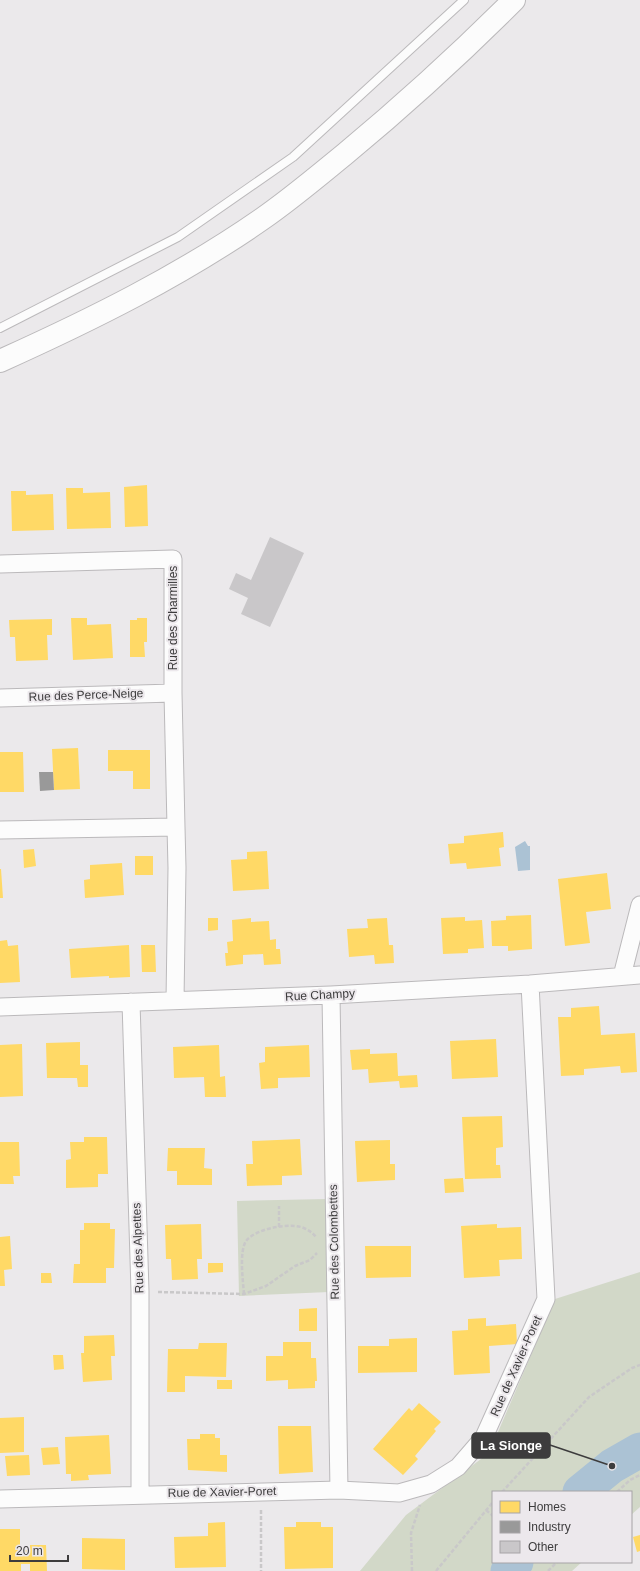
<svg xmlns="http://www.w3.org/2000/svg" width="640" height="1571" font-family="Helvetica,sans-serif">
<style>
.green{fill:#d2d8c8}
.water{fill:#abc2d4}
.homes{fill:#ffd966}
.industry{fill:#999}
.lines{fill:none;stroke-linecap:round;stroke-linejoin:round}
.river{stroke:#abc2d4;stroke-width:35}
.building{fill:#c9c7c9}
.service-casing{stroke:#bbb9bb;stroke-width:10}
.minor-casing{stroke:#bbb9bb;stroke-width:19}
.trunk-casing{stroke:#bbb9bb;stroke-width:24}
.path{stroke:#c9c8c9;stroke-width:2.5;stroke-dasharray:4 2;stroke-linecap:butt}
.service{stroke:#fcfcfc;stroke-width:8}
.minor{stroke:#fcfcfc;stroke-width:17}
.trunk{stroke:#fcfcfc;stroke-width:22}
.labels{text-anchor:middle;stroke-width:4;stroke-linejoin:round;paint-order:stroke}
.street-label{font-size:12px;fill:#3d3c3d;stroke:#ece8ec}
.leader{fill:none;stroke:#3d3c3d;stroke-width:1.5}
.callout-dot{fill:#3d3c3d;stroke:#ece8ec;stroke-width:1.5}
.callout{fill:#3d3c3d;stroke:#3d3c3d;stroke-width:1.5}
.callout-label{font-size:13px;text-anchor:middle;font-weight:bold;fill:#fff}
</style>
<rect width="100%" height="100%" fill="#ebe9eb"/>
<path class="green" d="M327,1199L329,1292L239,1296L237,1201Z
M640,1272V1507L631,1515V1492H493V1562H582L572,1571H360L406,1515L489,1453L555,1299Z"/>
<path class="water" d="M525,841L528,846H530V870L518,871L515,847Z"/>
<path class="homes" d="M147,485L148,526L125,527L124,487Z
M66,488H83V493L110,492L111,528L67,529Z
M11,491H26V495L53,494L54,530L12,531Z
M71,618H87V625L111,624L113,658L73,660Z
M137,618H147V642H144L145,657H130V620H137Z
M52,619V635H47L48,660L16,661L15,637H10L9,620Z
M78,748L80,789L54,790L52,749Z
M108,750H150V789H133V771H108Z
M0,752H23L24,792H0Z
M503,832L504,847L499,848L501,866L467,869L466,863L450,864L448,844L464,843V836Z
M34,849L36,866L24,868L23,850Z
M267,851L269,889L233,891L231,860L247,859V852Z
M135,856H153V875H135Z
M122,863L124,895L85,898L84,880L90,879V865Z
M0,869H1L3,898H0Z
M607,873L611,909L586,912L590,943L565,946L558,879Z
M531,915L532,949L508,951V946H492L491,921L506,920V916Z
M465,917V921L482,920L484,948L468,949V953L443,954L441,918Z
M208,918H218V930L208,931Z
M251,918V922L269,921L270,940L276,939V949H280L281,964L264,965L263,954L243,955V964L226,966L225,953H228L227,942L233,941L232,920Z
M387,918L389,945H393L394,963L375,964L374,955L349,957L347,929L368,928L367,919Z
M7,940L8,946L18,945L20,982L0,983V941Z
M129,945L130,977L109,978V976L71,978L69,949Z
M141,945H155L156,972H142Z
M599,1006L601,1035L635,1033L637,1072L621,1073L620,1066L584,1069V1075L561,1076L558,1017H571V1008Z
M496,1039L498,1077L452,1079L450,1041Z
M80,1042V1065H88V1087H78L77,1078H47L46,1043Z
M22,1044L23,1096L0,1097V1045Z
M219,1045L220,1077L225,1076L226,1097H205L204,1077L174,1078L173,1047Z
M309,1045L310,1077L278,1078V1088L261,1089L259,1063L265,1062V1047Z
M370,1049V1054L397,1053L398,1076L417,1075L418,1087L400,1088L399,1081L369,1083L368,1069L352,1070L350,1050Z
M502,1116L503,1147L496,1148V1165H500L501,1178L465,1179L462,1117Z
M84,1137H107L108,1174H98V1187L66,1188V1160L71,1159L70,1142H84Z
M300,1139L302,1175L282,1176V1185L247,1186L246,1164H253L252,1141Z
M390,1140V1164H395V1180L357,1182L355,1141Z
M0,1142H19L20,1176H13L14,1184H0Z
M168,1148H205L204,1168L212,1169V1185H177V1171H167Z
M463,1178L464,1192L445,1193L444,1179Z
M84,1223H110V1229H115L114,1268H106V1283H73L74,1264H80V1230H84Z
M201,1224L202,1259H197L198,1279L172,1280L171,1259H166L165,1225Z
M497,1224V1228L521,1227L522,1259L499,1260L500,1276L464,1278L461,1226Z
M10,1236L12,1269L4,1270L5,1286H0V1237Z
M365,1246H411V1277L366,1278Z
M208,1263H223V1272L208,1273Z
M41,1273H51L52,1283H41Z
M317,1308V1331H299V1309Z
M486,1318V1326L516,1324L517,1344L489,1346L490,1373L454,1375L452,1331L468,1330V1319Z
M114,1335L115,1356H111L112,1380L83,1382L81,1353H84V1336Z
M417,1338V1372L358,1373V1346H389V1339Z
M283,1342H311V1358H316L317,1381H315V1388L288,1389V1380L266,1381V1356H283Z
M199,1343H227L226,1377L185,1376V1392H167L168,1349H198Z
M53,1355H63L64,1369L54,1370Z
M217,1380H232V1389H217Z
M419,1403L441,1422L434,1429L436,1431L415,1456L418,1459L403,1475L373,1449L409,1408L412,1411Z
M24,1417V1452L0,1453V1418Z
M278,1426H311L313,1472L279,1474Z
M200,1434H215V1438H220V1455H227V1472L188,1470L187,1439H200Z
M109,1435L111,1474L88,1475L89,1480L71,1481V1474H66L65,1437Z
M58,1447L60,1464L43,1465L41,1448Z
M29,1455L30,1475L7,1476L5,1456Z
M225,1522L226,1567L175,1568L174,1537L208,1536V1523Z
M296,1522H321V1527H333V1568L285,1569L284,1527H296Z
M0,1529H20V1550H30V1545H46L47,1571H30V1564H21V1571H0Z
M640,1535V1551L637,1552L633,1537Z
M82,1538L125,1539V1570L82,1569Z"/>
<path class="industry" d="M39,772H53L54,790L40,791Z"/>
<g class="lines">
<path class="river" d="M580,1492L612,1466L640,1450
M508,1571L516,1562"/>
</g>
<path class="building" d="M270,537L304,553L270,627L241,614L248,598L229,589L236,573L251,580Z"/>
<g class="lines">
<defs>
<path id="service" d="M0,328L178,237L293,157L464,0"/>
<path id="minor" d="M0,564L173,559V693L176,827
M0,698L173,693
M0,830L176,827L177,868L175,1000
M622,976L640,905
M331,995L339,1490
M131,1002L140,1291V1495
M0,1007L331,995L530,984L640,975
M0,1499L339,1490L399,1493L431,1484L458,1467L484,1437L546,1299L530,984"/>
<path id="trunk" d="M0,361C91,320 180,276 262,219C291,199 318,176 345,154C404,105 460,54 514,0"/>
</defs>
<use href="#service" class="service-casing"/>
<use href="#minor" class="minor-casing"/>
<use href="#trunk" class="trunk-casing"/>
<path class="path" d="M279,1227V1206
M158,1292L244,1294L266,1286L295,1266L310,1260L317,1253
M244,1294C243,1281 239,1252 246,1241C255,1229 287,1223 301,1227C307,1229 312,1232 316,1237
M502,1492L589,1397L632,1368L640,1365
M617,1492L630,1480L640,1475
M261,1510V1571
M486,1510L493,1516
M412,1571L411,1533L420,1505
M436,1571L493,1502
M548,1571L557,1562"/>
<use href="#service" class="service"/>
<use href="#minor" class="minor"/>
<use href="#trunk" class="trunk"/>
</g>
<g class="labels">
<g class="street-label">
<text transform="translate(173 618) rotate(-90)" y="4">Rue des Charmilles</text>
<text transform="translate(86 695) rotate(-2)" y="4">Rue des Perce-Neige</text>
<text transform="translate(320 995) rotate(-3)" y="4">Rue Champy</text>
<text transform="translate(334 1242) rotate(-91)" y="4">Rue des Colombettes</text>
<text transform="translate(138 1248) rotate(-92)" y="4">Rue des Alpettes</text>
<text transform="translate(516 1366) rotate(-66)" y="4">Rue de Xavier-Poret</text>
<text transform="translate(222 1492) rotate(-1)" y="4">Rue de Xavier-Poret</text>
</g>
</g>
<path class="leader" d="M612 1466L550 1445"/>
<circle class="callout-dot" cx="612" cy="1466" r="4"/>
<rect class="callout" x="472" y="1433" width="78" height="25" rx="4"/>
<g class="callout-label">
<text x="511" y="1450">La Sionge</text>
</g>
<rect x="492" y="1491" width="140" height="72" fill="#ece8ec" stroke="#a6a3a6"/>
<rect x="500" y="1501" width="20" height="12" fill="#ffd966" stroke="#a6a3a6"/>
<text x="528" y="1511" font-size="12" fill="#3d3c3d">Homes</text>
<rect x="500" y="1521" width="20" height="12" fill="#999999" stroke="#a6a3a6"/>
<text x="528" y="1531" font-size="12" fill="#3d3c3d">Industry</text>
<rect x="500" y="1541" width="20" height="12" fill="#c9c7c9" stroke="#a6a3a6"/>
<text x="528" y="1551" font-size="12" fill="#3d3c3d">Other</text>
<path d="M10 1555v6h58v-6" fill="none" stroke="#3d3c3d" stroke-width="2"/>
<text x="16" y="1555" font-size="12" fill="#3d3c3d" stroke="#ece8ec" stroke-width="3" paint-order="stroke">20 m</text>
</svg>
